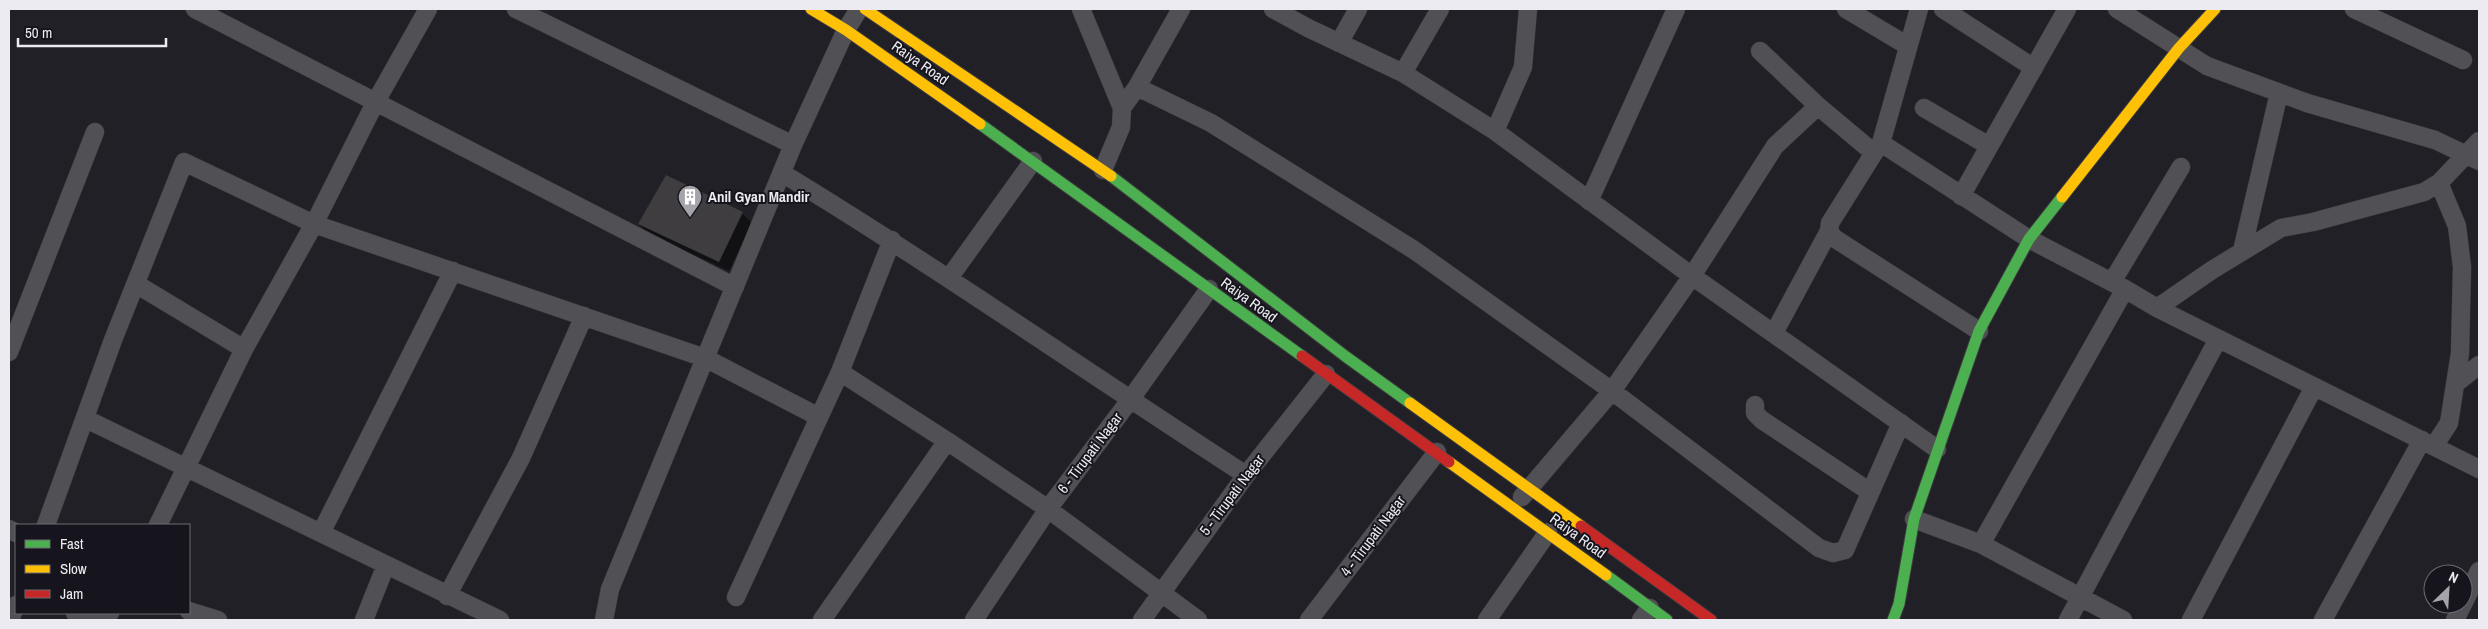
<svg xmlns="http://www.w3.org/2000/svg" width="2488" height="629" font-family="'Archivo Narrow',sans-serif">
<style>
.shadow{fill:#0007}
.building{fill:#403d40}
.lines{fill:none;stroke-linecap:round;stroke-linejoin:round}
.street-casing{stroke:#3c3b3f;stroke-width:19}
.fast-casing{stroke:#3c3b3f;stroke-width:13}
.slow-casing{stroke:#3c3b3f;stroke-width:13}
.jam-casing{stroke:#3c3b3f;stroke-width:13}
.street{stroke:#515155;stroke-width:18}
.fast{stroke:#4caf50;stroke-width:11}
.slow{stroke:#ffc107;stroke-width:11}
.jam{stroke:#c62828;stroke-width:11}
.labels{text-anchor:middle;stroke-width:4;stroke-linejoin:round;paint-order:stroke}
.street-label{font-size:15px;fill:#ebebf1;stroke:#16151e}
.poi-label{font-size:15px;font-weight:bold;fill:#ebebf1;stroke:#16151e;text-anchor:start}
</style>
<rect width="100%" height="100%" fill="#212026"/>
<path class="shadow" d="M742,213L752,223L729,271L649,234L639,224Z"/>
<path class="building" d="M666,175L743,212L719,262L638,224Z"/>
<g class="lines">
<defs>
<path id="street" d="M195,9L735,287
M516,9L793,145
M1081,9L1122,108L1121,127L1103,170
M1273,9L1308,28L1403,73L1495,131L1692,276L1937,449
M1846,9L1908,46
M1919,9L1881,143L2029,239L2125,289L2157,308L2479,469
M1943,9L2034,68
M2117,9L2207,66L2307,103L2435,140L2479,161
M2354,9L2463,60
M1339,43L1358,9
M1760,51L1818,106
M1403,73L1440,9
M1137,87L1181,9
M1122,108L1137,87L1211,123L1414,250L1612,391L1819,548L1833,553L1845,550L1901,423
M1924,108L1989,146
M1495,131L1523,67L1528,9
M1879,145L1830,223L1829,231L1834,238L1979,331
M782,173C940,269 1091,375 1246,475
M1961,196L2067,9
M1589,201L1676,9
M892,240L840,372L947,441
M2242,251L2279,93
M949,278L1033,161
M2112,282L2181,167
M136,284L244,349
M2157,308L2212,270L2281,228L2313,222L2424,192L2439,183L2479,141
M1774,333L1829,231
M9,352L95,132
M2455,384L2479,365
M1755,405V413L1762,420L1870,492
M86,419L500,620
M2434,446L2449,423L2460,353L2462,267L2457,226L2439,183
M1522,497L1612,391L1692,276L1775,146L1818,106L1874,153
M1914,519L1981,544L2125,289
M46,525L113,340L184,162L314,224L705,358L819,417
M158,525L244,349L314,224L375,103L428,9
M9,529L16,533
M321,533L453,271
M1981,544L2123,620
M447,596L521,458L584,316
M736,597L840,372
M2463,604L2479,571
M189,611L218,620
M75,613L102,617L110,613
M10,620L16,605
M364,620L386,565
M604,620L610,589L793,145L846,30L859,9
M822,620L947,441L1048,509L1198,620
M974,620L1048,509L1130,400L1209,289
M1142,620L1246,475L1326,374
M1309,620L1437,452
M1487,620L1548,532
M1641,620L1650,608
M2068,620L2218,339
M2191,620L2314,387
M2323,620L2422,440
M2455,620L2463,604"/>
<path id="fast" d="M980,124L1302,356
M1111,176L1345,356L1410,403
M1606,575L1667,620
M1893,620L1899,604L1914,519L1979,331L2029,239L2062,197"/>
<path id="slow" d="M811,9L846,30L980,124
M865,9L1111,176
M2062,197L2179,48L2215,9
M1410,403L1581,526
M1449,462L1606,575"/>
<path id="jam" d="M1302,356L1449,462
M1581,526L1711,620"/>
</defs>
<use href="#street" class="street-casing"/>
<use href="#fast" class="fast-casing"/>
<use href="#slow" class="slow-casing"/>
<use href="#jam" class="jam-casing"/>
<use href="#street" class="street"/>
<use href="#fast" class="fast"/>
<use href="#slow" class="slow"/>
<use href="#jam" class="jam"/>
</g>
<defs>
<symbol id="building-pin" viewBox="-11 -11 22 30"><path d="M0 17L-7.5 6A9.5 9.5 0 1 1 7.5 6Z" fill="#a4a4aa" stroke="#16151e"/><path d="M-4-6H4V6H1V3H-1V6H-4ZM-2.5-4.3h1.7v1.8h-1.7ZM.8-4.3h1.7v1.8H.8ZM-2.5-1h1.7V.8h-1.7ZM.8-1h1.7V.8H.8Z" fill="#fff"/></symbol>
</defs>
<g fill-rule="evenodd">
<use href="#building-pin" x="676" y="183" width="28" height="38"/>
</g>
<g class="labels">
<g class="street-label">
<text transform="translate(920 63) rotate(35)" y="5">Raiya Road</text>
<text transform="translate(1249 300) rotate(36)" y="5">Raiya Road</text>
<text transform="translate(1090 453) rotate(-53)" y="5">6 - Tirupati Nagar</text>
<text transform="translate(1232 495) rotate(-53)" y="5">5 - Tirupati Nagar</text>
<text transform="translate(1373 536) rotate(-53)" y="5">4 - Tirupati Nagar</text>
<text transform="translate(1578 536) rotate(36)" y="5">Raiya Road</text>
</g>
<g class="poi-label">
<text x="708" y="202">Anil Gyan Mandir</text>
</g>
</g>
<rect width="2488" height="629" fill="none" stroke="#ebebf1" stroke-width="20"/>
<rect x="15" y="524" width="175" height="90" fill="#16151e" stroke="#6b6b72"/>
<rect x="25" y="540" width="25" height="8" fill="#4caf50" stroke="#6b6b72"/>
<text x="60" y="549" font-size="15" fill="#ebebf1">Fast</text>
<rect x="25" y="565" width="25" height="8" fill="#ffc107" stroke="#6b6b72"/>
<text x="60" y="574" font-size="15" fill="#ebebf1">Slow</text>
<rect x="25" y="590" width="25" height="8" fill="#c62828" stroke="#6b6b72"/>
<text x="60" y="599" font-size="15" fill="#ebebf1">Jam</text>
<g transform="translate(2448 589) rotate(25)"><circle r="24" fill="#16151e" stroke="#6b6b72"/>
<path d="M0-4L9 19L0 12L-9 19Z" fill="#a4a4aa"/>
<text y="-8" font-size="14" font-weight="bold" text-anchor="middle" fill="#ebebf1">N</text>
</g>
<path d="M18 38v8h148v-8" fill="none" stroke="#ebebf1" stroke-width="2.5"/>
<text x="25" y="38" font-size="15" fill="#ebebf1" stroke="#16151e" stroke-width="4" paint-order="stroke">50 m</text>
</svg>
